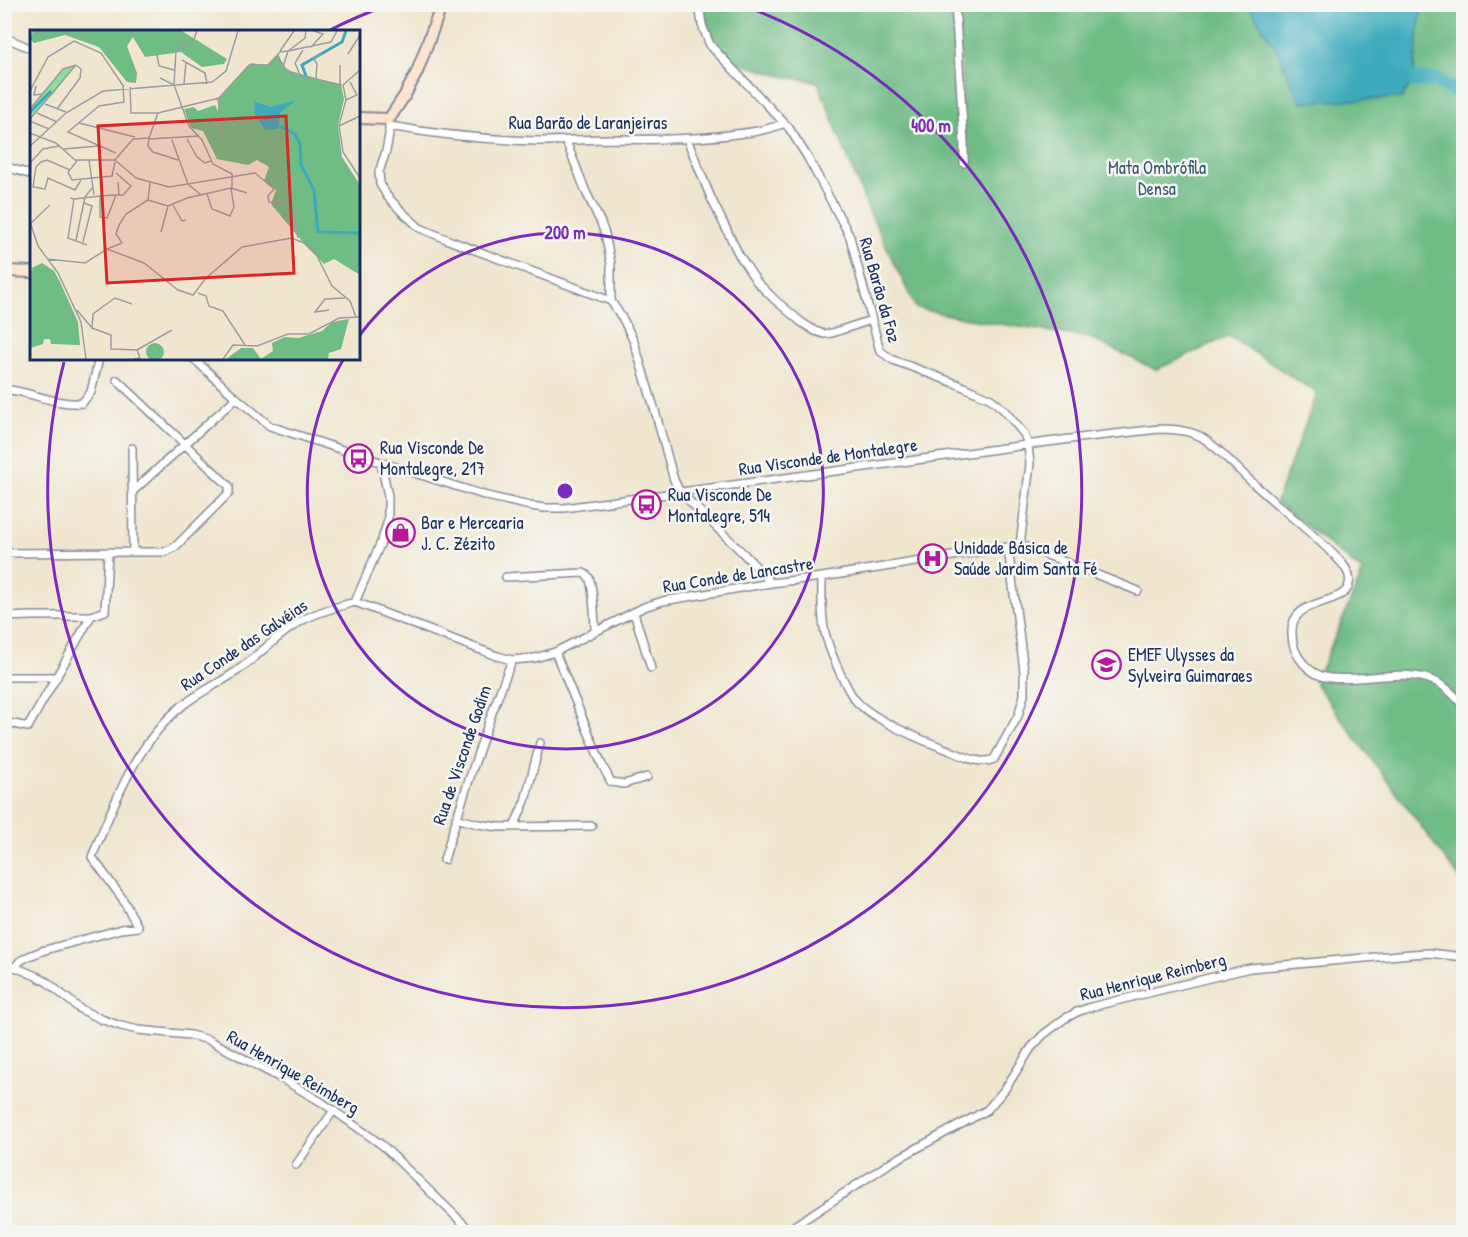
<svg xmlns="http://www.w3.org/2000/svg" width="1468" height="1237" font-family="'Patrick Hand',sans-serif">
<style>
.forest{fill:#6fbc85;stroke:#457672;stroke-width:1.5}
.water{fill:#3daabc;stroke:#2c6c8d;stroke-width:1.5}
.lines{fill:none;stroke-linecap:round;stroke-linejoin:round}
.river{stroke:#3daabc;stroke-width:15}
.street-casing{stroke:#868a96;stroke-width:10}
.secondary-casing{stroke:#868a96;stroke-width:14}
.street{stroke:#fff;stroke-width:7}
.secondary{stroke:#fce5d0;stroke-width:10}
.ring{fill:none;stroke:#7b2cbf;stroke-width:3}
.labels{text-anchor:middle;stroke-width:5;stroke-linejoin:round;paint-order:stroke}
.street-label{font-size:18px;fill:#1b2f5e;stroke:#f6f6f2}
.park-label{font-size:18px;fill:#375a6e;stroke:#f6f6f2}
.poi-label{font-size:18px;fill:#1b2f5e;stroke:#f6f6f2;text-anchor:start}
.inset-river{fill:none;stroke:#3daabc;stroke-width:3}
.inset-road{fill:none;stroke:#9b9da2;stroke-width:1.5}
.view{fill:#d62828;fill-opacity:0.15;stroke:#d62828;stroke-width:3}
.inset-edge{fill:none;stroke:#1b2f5e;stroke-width:3}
.centre{fill:#7b2cbf;stroke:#f6f6f2;stroke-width:3}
.ring-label{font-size:18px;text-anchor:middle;font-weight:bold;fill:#7b2cbf;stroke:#f6f6f2;stroke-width:5;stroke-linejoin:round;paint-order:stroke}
</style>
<rect width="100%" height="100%" fill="#f6f6f2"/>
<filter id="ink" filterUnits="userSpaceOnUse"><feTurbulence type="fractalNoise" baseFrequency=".0167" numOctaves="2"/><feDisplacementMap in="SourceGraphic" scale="12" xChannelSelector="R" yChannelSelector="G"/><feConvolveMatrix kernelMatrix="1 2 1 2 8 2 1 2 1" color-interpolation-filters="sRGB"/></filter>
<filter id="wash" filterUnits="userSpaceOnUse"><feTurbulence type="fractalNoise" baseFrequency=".008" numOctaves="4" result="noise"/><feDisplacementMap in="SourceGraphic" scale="24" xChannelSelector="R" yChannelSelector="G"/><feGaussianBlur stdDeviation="1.35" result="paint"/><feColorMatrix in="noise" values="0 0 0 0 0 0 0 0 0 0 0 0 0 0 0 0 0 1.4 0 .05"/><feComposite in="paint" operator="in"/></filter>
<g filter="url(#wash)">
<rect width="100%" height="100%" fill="#f0e6cf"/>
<path class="forest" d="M703,5H951L964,142L959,5H1463V883L1315,683L1363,572L1276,502L1317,393L1229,336L1156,370L1090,338L968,319L916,308L868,209L818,82L782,76L726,59L710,43Z"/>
<path class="water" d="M1248,5H1422L1413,80L1402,98L1301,102L1275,47Z"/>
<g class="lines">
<path class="river" d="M1413,80H1436L1464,96"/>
</g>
</g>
<g filter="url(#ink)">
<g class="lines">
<defs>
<path id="street" d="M699,4L702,25L710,45L789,128L808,158L845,227L850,237L880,351L893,360L957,384L991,399L1004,410L1024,434L1028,445L1030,464L1020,545
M955,4L964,143V163
M4,37L32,49
M389,123V135L386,151L379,172L380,184L387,196L401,211L420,228L451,241L611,301
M390,126C439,135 489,140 540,141C564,141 588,139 613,139C654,140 694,140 736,134C753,132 769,130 784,123
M687,139L711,198L739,255L757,282L775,300L801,322L815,331L824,334L832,333L871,320
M566,141L586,192L601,223L605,234L611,264V301L624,321L634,342L655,411L674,480L680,492L743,553L771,583
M4,166L32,175
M193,358L233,395L270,426L358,455L487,496L530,506L545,508H564L1070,439L1159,429C1174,429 1190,430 1203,438C1219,448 1239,471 1254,484C1280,508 1308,529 1333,554C1339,560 1347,567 1349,576C1356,610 1289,592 1292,634C1292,644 1296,655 1303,663C1310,671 1319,677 1330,678C1364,682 1413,665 1443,686C1451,691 1457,699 1464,706
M117,380L229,486V493L175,547L165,552H133L132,448
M4,389C32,392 54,405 82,403L91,392L99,358
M132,492L236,398
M4,553L133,552
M506,577L583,573C585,574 586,574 588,576C593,581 595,622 595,632
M822,577C822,594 821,611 824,628C827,644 834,660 841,675C846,684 850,695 857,702C876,721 921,740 946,749C959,754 980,766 994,759L1018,716L1024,695V671L1008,547
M355,602L497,656L512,660L535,658L555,652L644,607L663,601L771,583L822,577L1014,546L1020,545L1027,547L1138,591
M634,613L651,668
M4,617L32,616H91
M555,652L602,765L611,782L624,784L647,777
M4,677H57
M4,722L28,727L91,616L105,611L108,552
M456,818L478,824L499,827L592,826
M514,827L525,801L540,743
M444,860C464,793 486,726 512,660
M4,967H15L36,976L47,982L80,1009L101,1019L121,1026L138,1030L190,1035L209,1040L282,1079L323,1103L382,1145L472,1232
M15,967L20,961L29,956L45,950L121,929L138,927L122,898L92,857C115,802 135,744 183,705C201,691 223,682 241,668C262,652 280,633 303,620C319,611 337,607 355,602L382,540L388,520V496L381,463
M296,1165L334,1110
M785,1232L890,1163L987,1110L1005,1089L1031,1048L1043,1035L1064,1019L1077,1012L1091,1007L1250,968L1411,954L1429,953L1464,957"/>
<path id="secondary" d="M358,118L389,119L405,95L417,72L442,4
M4,271L32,272"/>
</defs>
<use href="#street" class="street-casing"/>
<use href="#secondary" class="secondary-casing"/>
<use href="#street" class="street"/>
<use href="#secondary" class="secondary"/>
</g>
</g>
<g class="ring">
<path d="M359 336A258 258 0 1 1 343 360"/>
<path d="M330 30A517 517 0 0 1 388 5M742 5A517 517 0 1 1 64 362"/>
</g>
<defs>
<symbol id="bus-ring" viewBox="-11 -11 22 22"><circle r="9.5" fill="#f6f6f2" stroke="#b5179e" stroke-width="1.5"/><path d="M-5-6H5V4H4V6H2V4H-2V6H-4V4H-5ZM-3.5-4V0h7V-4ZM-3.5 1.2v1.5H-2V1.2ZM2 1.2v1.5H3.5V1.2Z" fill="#b5179e"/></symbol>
<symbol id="shop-ring" viewBox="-11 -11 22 22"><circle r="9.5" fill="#f6f6f2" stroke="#b5179e" stroke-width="1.5"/><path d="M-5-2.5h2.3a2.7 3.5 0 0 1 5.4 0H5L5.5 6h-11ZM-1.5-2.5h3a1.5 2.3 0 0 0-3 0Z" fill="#b5179e"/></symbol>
<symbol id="hospital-ring" viewBox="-11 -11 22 22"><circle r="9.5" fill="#f6f6f2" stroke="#b5179e" stroke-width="1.5"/><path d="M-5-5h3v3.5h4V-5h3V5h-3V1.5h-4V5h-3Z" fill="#b5179e"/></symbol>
<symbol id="school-ring" viewBox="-11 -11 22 22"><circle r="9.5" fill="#f6f6f2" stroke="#b5179e" stroke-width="1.5"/><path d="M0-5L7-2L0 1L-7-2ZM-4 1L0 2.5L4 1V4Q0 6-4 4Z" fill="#b5179e"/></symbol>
</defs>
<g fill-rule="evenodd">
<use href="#bus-ring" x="342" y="442" width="33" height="33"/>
<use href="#bus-ring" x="630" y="488" width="33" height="33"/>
<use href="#shop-ring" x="384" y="516" width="33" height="33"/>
<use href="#hospital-ring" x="916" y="542" width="33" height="33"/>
<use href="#school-ring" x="1090" y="648" width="33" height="33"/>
</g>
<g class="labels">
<g class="street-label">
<text x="588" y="129">Rua Barão de Laranjeiras</text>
<text transform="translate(880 290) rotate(74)" y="6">Rua Barão da Foz</text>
<text transform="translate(828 457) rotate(-8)" y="6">Rua Visconde de Montalegre</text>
<text transform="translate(738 575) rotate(-9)" y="6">Rua Conde de Lancastre</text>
<text transform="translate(244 645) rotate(-34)" y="6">Rua Conde das Galvéias</text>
<text transform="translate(462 755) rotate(-71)" y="6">Rua de Visconde Godim</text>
<text transform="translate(1153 977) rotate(-14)" y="6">Rua Henrique Reimberg</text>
<text transform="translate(293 1072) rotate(30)" y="6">Rua Henrique Reimberg</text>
</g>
<g class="park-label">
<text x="1157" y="174">Mata Ombrófila<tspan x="1157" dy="21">Densa</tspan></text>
</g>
<g class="poi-label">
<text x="380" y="454">Rua Visconde De<tspan x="380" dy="21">Montalegre, 217</tspan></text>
<text x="668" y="501">Rua Visconde De<tspan x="668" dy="21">Montalegre, 514</tspan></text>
<text x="421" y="529">Bar e Mercearia<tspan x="421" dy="21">J. C. Zézito</tspan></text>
<text x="954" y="554">Unidade Básica de<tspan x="954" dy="21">Saúde Jardim Santa Fé</tspan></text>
<text x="1128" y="661">EMEF Ulysses da<tspan x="1128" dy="21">Sylveira Guimaraes</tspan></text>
</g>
</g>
<g transform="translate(30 30)">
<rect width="330" height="330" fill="#f0e6cf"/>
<path d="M45,35L25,62L2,87L0,79L32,40Z" fill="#8add9e"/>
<path d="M3,1H152L197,29L194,34L172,37L151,22L115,27L103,7L97,16L107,43L106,53L97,52L69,17L35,5L4,13L0,9ZM248,25L257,40L311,55L314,69L308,95L312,127L330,155V245L304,229L294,234L271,210L241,174L246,160L234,151L239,137L227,130L218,135L187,129L173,101L161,98L154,79L164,77L168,81L185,75L188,81L189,68L221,33L237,35ZM12,233L24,241L30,252L48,292L50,315L21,314L20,309H14L13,314L0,318V242L3,239H0ZM319,289L311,319L299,323L298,329H196L211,318H223L231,329L243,321L242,313L255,307L268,308L292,301L302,292ZM116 322a9 9 0 1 1 18 0a9 9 0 1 1-18 0Z" fill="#6fbc85"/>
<path d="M266,70L250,83L248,99L235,100L224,83L225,72L241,77Z" fill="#3daabc"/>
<path class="inset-river" d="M276,46L272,35L312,12L316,1M0,82L21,61M249,96L265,104L270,114L271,135L284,160L288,202L330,203"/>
<path class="inset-road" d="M281,17L293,4L284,1M250,21L264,1M318,24L330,5M127,25L129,36L144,40M248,25L252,36L263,44L312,55M152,30L175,43L177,54M310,35V54M253,37L258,21L301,12L307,1M270,45L265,33L273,20M130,48L144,55L159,96L172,110L183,134L202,144V158M286,48L287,34L283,28L292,24M144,54L146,21L163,11L167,1M154,54L156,32M313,55L316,70L309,95L313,122L330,148M313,55L330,40M6,56L4,65L13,64M100,57L101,83H128M0,61L18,27L44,11L71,23L94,57M188,68L192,110M316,70L327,65L320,52M15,74L36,82M0,79L33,39L46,35M27,79L50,48L51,39L46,35M7,83L27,92M0,89L46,35M0,91L19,99M49,93L105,107M309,96L330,86M0,103L10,107L36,83L73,61L182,52L196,41L208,1M119,108L118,116L123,122L148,130M119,109L169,106M157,109L167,127L175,133L181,131M142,110L158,154L171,165M0,116L10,107L26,113L45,130H85L103,109L119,108L128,83L189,68L219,35H238L250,22L258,21L275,8L276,1M33,119L69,116M86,123L38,102L69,76L94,72L93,57M59,130L64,165M85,130L106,148L139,157L225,143L244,159L238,166L239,172L256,173L263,180L268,208M47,131L38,142L42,150L82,146L85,132M0,133L13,119L29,116M40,140L17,130L11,132L6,137L3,157L15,159L18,148L45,160L51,150M86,143L101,156L93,165H89L88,152M177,164L182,179L200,186L204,177L201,159M86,165L77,188L70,187V166L86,165H89M40,168L44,169L38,208L57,215M44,169L70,166M118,170L138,176L157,168L201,158L217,163M143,175L152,191L156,190M0,192L8,216L28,243L51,292L56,329M0,194L20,175M131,202L138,176M46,210L55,167L62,158M53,212L62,176L54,173M77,219L92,213L86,204L89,195L96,184L118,170L120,153M17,229L55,233L77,219L114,233L148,260L163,265L175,249L212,217L262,208L274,213L287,226L302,256L320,271L326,287M168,263L176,266L179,276L193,281L215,315M47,280L62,298L63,284L85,268L102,274M299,280L285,282L295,269L315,268M62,298L81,305V319L107,320L110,328L104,329M107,320L142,300M193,329L203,315L227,316L258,304H279L309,288L330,287"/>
<path class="view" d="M256,86L264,243L77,253L68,96Z"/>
<rect width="330" height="330" class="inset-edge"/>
</g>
<circle cx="565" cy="491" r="9" class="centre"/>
<g class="ring-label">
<text x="931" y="132">400 m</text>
<text x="565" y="239">200 m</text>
</g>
<rect width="1468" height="1237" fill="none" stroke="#f6f6f2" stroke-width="24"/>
</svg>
